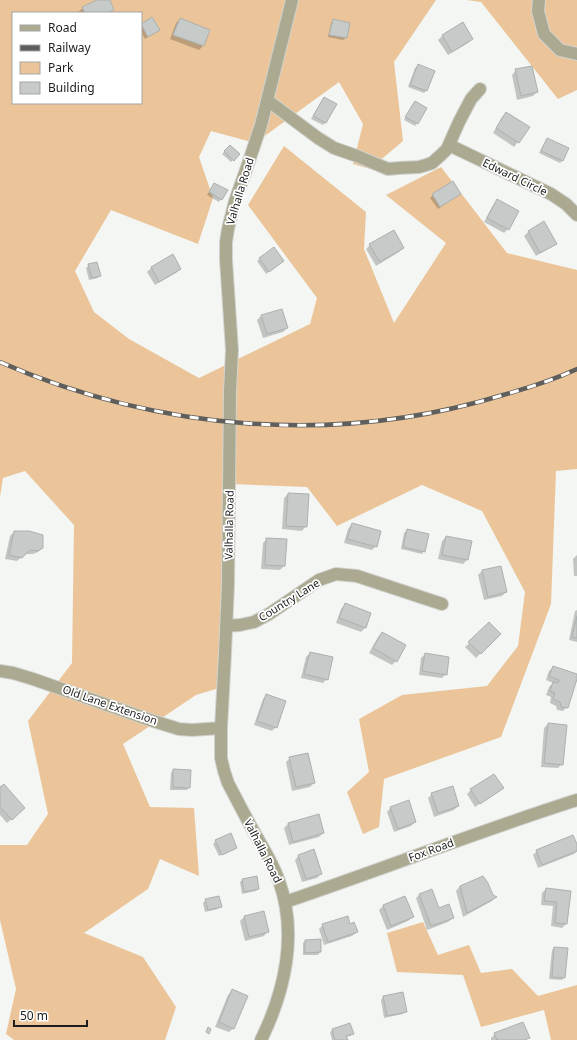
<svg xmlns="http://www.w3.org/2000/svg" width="577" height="1040" font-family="'Noto Sans',sans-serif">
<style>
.green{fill:#ebc599;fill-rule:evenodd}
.shadow{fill:#0003}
.building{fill:#c6cac8;stroke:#acb1af}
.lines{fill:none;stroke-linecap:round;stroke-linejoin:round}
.minor-casing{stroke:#d1d3d0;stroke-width:14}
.minor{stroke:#aca991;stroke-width:12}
.rail-casing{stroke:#5e5f5d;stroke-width:4.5}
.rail{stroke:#fff;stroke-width:3;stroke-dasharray:9;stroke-linecap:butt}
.labels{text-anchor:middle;stroke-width:3.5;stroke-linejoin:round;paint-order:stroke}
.street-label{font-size:11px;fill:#1c1d1c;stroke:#fff}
</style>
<rect width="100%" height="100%" fill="#f3f6f2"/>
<path class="green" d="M0,0H436L394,62L403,141L370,169L353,164L363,124L339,82L255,143L211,131L199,157L213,198L198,244L111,210L75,271L94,312L129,339L199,378L310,324L317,298L248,205L284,146L366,212L364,249L394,323L446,243L386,195L441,167L507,253L577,270V469L556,471L551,604L501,737L384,779L379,827L363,834L347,792L369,772L359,719L402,695L487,686L518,646L525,592L482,511L422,485L337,526L307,487L230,484L219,688L196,695L123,744L150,807L194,808L199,876L160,859L148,889L84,933L143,957L176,1007L165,1040H14L6,1034L16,989L0,920V845H27L48,814L28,721L72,663L74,525L25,471L3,478L0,497ZM13,13H141V103H13Z
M467,0H577V90L558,99L481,2Z
M423,922L438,955L469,945L481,973L512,969L538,996L577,985V1040H551L544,1010L481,1027L463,975L397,972L387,933Z"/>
<path class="shadow" d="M99,0H109L113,9L109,13H79L78,12L83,8Z
M152,19L159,30L156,32L145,39L141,32V25Z
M180,19L209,30L203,46L199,50L170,39L176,23Z
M333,20L349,24L346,38L343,40L328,37L331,23Z
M443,35L472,39L468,43L448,55L438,40Z
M418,66L426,91L424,93L408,87L415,68Z
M516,70L537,92L533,96L517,100L512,75Z
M324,98L336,105L325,123L323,125L311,119L322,101Z
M415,102L417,123L415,126L404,120L412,105Z
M506,113L518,142L514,147L493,133L502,117Z
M547,139L563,160L560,163L539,153L545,142Z
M230,146L239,154L231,162L222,154Z
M212,187L221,199L219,202L207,195Z
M460,194L438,209L430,198L433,195Z
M498,200L508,229L504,233L484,222L493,205Z
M543,223L555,243L551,247L536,256L524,236L528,232Z
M370,245L403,248L399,252L376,266L366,249Z
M274,248L281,263L266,274L257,261Z
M172,256L180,269L176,273L155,285L147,272L151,268Z
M89,265L100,275L98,278L89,280L86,268Z
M261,316L287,328L283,332L263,338L257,320Z
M288,494L306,526L302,531L282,529L284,498Z
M352,524L376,546L372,550L344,543L348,529Z
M407,530L424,551L422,554L401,549L404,533Z
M14,532L42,548L38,552L33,554H25L17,561L5,559L10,536Z
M446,537L467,560L463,564L438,559L442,541Z
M267,539L286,540L284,566L280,570L261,569L263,543Z
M577,555V576H574L573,559Z
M500,567L506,592L502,596L484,600L478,575L482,571Z
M345,605L370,614L365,628L361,632L336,623L341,609Z
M577,610V642L569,640L575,611Z
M489,624L499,634L476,658L465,647Z
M382,633L396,661L392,665L369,653L378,637Z
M310,653L327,679L323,683L301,678L306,657Z
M425,654L446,674L442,678L419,675L421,658Z
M553,667L577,675L567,707L563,711L557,710L556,706L550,703L551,697L546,695L549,687L553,683L546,680L549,671Z
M267,695L276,727L272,731L254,725L263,699Z
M548,724L562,764L558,768L541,767L544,728Z
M290,758L314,783L310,787L292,791L286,762Z
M173,770L189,787L187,790H170L171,773Z
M502,788L498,792L475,807L467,794L471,790Z
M0,789L20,812L7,823L0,815Z
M432,794L458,806L454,810L434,817L428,798Z
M391,807L415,822L411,826L394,832L387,812Z
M288,824L323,833L319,837L289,845L284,828Z
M216,841L236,847L233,850L219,856L213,844Z
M577,847V851L574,854L538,868L533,855L537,851Z
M299,855L321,874L317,878L302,882L295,860Z
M242,880L258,889L256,891L242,894L240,882Z
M460,886L492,896L495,897L492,901L463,917L456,891Z
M546,889L570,892L566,924L562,928L551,926L553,906L541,905L542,893Z
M420,894L438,909L453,918L448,922L427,930L416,898Z
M206,900L221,906L218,909L205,912L203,903Z
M383,906L413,917L408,921L387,930L379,910Z
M263,912L268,931L264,936L245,941L240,921L244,917Z
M323,925H349L357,932L352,936L324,945L319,929Z
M305,941L320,952L318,955H303V943Z
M554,948L564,977L562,980L549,979L552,950Z
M233,990L234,1028L229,1032L215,1027L228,995Z
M383,997L405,1012L403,1014L384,1018L381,1000Z
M333,1030L353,1034L350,1036L346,1037L347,1040H332L330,1032Z
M495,1034L528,1038L526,1040H491V1038Z"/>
<path class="building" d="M97,0H110L114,10L107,13H85L82,7Z
M152,17L160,30L148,37L141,24Z
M180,18L210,30L204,46L173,35Z
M333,19L350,23L347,38L329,35Z
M463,22L473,39L452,52L442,35Z
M418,64L435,71L427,91L410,85Z
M532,66L538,92L521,96L515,69Z
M324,97L337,104L326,123L313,116Z
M415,101L427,108L418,124L405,117Z
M506,112L530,127L519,143L496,128Z
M547,138L569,148L563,161L541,151Z
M230,145L240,154L234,161L224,151Z
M453,181L461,194L440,207L432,194Z
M214,183L228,190L222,200L209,192Z
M497,199L519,211L509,230L487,218Z
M544,221L557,244L540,253L528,231Z
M394,230L404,248L380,262L369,244Z
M274,247L284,261L269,272L259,258Z
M173,254L181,269L159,282L151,267Z
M97,262L101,276L92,278L88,264Z
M282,309L288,328L267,334L261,315Z
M288,493L309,494L307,527L286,526Z
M352,523L381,531L377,547L347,539Z
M407,529L429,534L425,552L403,547Z
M14,531H29L43,535V548L38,551L30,550L22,558L9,555Z
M446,536L472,541L468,560L442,555Z
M266,538L287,539L285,566L265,565Z
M501,566L507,592L488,597L482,570Z
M345,603L371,613L366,628L339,618Z
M577,616V638L572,637Z
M489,622L501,634L481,654L468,642Z
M382,632L406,645L397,662L373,648Z
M310,652L333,657L328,680L304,674Z
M425,653L449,657L447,675L422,671Z
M553,666L577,674V679L568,708L561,707L560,702L553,699L555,693L550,691L553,682L558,683L559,680L549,676Z
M266,694L286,701L277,728L257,721Z
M548,723L567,725L563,765L544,763Z
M308,753L315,783L296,787L289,757Z
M173,769L191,770L190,788L173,787Z
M494,774L504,788L480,804L470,789Z
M4,784L25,808L12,820L0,807V787Z
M453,786L459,806L438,813L431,793Z
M409,800L416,822L398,829L390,807Z
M319,814L324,833L293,842L288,823Z
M231,833L237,848L222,855L215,840Z
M573,835L577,844V851L542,865L536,850Z
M314,849L322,874L306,879L298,855Z
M257,876L259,889L244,892L242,879Z
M483,876L488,883L493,895L497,897L467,913L460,886Z
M546,888L571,891L567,924L555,923L557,902L544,901Z
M432,889L439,908L449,904L454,918L431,926L419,894Z
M219,896L222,907L208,910L205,899Z
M405,896L414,917L391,926L383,905Z
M264,911L269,932L249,937L244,916Z
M348,916L350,924L354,922L358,932L328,942L322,924Z
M321,939V952L305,953V940Z
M554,947L568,948L565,978L552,977Z
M232,989L248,996L234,1029L219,1022Z
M403,992L407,1012L387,1016L383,996Z
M523,1022L530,1038L524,1040H497L494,1033Z
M350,1023L354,1034L346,1036L348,1040H335L332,1029Z
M208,1027L211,1029L209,1034L206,1032Z"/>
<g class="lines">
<defs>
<path id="minor" d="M539,0L538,11L544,34L560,50L577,54
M267,100L318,138L334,148L357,156L388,169L399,168L419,167L426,165L432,163L442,154L447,149L459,122L471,99L480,89
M449,145L551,194L566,204L577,215
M226,626L240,625L254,622L269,614L319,580L336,574L357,576L442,604
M0,671L13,673L33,679L153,721L179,729L192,730L221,728
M285,902C383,869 479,831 577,800
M261,1040C285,991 298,934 279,881C273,863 263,848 254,832C245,816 237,800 228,783L224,771L221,758V728L225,654L228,585L230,391L232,350L226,260V242L228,229L235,201L248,164L261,125L292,0"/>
</defs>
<use href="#minor" class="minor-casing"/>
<use href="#minor" class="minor"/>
<defs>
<path id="rail" d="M0,362C159,431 336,446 503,395C528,388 553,380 577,369"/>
</defs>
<use href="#rail" class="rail-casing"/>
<use href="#rail" class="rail"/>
</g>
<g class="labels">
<g class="street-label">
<text transform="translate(515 177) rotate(26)" y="4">Edward Circle</text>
<text transform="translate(240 191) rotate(-73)" y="4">Valhalla Road</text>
<text transform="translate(229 525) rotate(-89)" y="4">Valhalla Road</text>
<text transform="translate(289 600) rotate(-32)" y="4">Country Lane</text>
<text transform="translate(110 705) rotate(19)" y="4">Old Lane Extension</text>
<text transform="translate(431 850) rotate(-20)" y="4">Fox Road</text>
<text transform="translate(263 851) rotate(63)" y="4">Valhalla Road</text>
</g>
</g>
<rect x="12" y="12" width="130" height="92" fill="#ffffff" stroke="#a4a5a4"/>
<rect x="20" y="25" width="20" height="6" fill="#aca991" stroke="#a4a5a4"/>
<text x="48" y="32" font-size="12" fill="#1c1d1c">Road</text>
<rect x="20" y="45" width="20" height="6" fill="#5e5f5d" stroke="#a4a5a4"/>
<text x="48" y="52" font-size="12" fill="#1c1d1c">Railway</text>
<rect x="20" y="62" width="20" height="12" fill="#ebc599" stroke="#a4a5a4"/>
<text x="48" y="72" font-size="12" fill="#1c1d1c">Park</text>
<rect x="20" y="82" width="20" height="12" fill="#c6cac8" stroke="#a4a5a4"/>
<text x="48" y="92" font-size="12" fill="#1c1d1c">Building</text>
<path d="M14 1020v6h73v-6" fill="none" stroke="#1c1d1c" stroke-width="2"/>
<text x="20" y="1020" font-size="12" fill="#1c1d1c" stroke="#ffffff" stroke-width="3" paint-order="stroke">50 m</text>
</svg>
